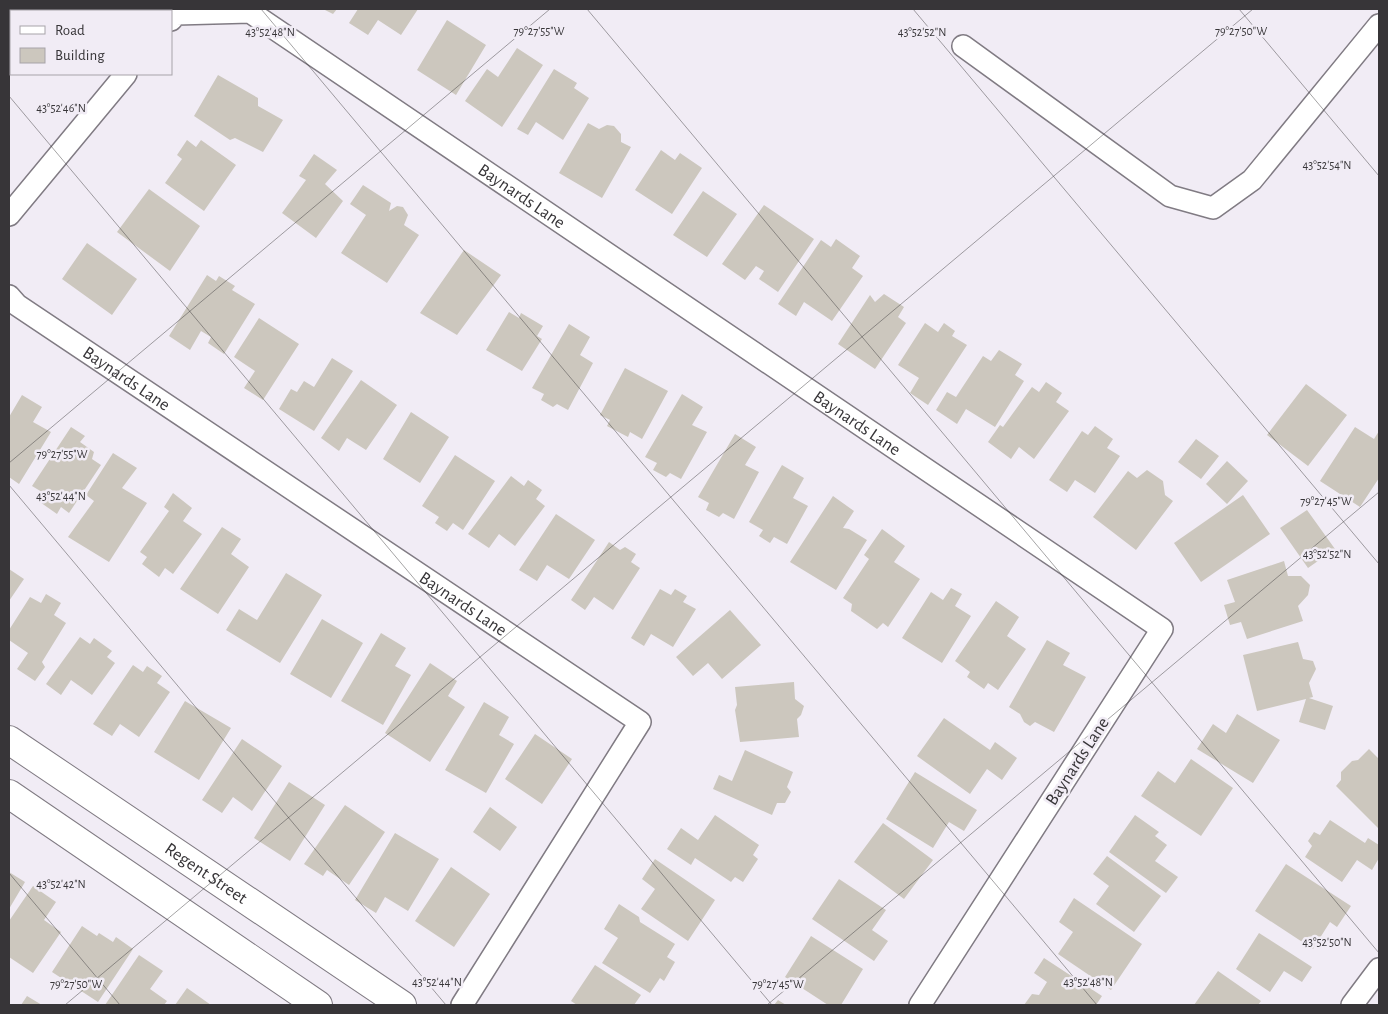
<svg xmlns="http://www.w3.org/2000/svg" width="1388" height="1014" font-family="'Alegreya Sans',sans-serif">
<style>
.building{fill:#ccc7be}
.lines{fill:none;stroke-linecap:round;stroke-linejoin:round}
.minor-casing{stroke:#807b83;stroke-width:24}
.tertiary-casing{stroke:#807b83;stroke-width:30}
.secondary-casing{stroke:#807b83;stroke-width:30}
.minor{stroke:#fff;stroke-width:21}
.tertiary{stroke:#fff;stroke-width:28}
.secondary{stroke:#fff;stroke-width:28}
.ticks{fill:none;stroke:#373538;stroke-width:1;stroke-opacity:0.45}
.labels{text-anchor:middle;stroke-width:5;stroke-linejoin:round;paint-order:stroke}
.street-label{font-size:18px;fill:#373538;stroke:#f1ecf5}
.ticks-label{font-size:12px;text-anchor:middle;fill:#373538;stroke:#f1ecf5;stroke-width:5;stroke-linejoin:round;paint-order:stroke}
</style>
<rect width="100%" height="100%" fill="#f1ecf5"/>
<path class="building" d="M323,9H337L333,14Z
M358,9H418L401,35L378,20L368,35L349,23Z
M447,20L486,45L456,95L417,70Z
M517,48L543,65L502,127L465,101L487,69L498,77Z
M554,69L577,83L574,88L589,98L563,140L536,122L528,135L517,129Z
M218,75L258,98V106L283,120L263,152L235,138L230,140L194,116Z
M588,123L599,129L607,125L614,126L621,134V142L631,147L602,198L559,173Z
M187,140L196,147L201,140L236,165L204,211L165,183L182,159L177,155Z
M661,150L675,160L680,153L702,168L672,214L635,190Z
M314,154L337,170L325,184L343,201L316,238L282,213L306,180L299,176Z
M363,185L391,203L389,211L397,206L403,207L408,215L404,225L419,235L387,283L341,253L366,215L350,204Z
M149,189L200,226L170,271L117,232Z
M703,191L737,214L707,257L673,235Z
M764,205L814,239L778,292L759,279L764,271L756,266L745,280L722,264Z
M836,239L860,256L852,268L863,276L832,321L804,302L796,316L778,304L821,240L831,247Z
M87,243L137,279L112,315L62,279Z
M464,250L501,275L457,335L420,313Z
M207,275L216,281L219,276L235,286L232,290L255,304L224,354L208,343L211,337L201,331L190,350L169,336Z
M884,294L904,307L898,317L906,323L875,369L838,344L870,295L875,302Z
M509,312L519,318L521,313L543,326L537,336L542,339L522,371L486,350Z
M259,318L299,344L263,400L244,388L255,371L234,357Z
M925,323L938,332L944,323L955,331L952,336L967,345L928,405L910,393L919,378L898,365Z
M569,324L590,337L580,355L593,363L568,410L557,404L553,407L541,400L544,394L532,388Z
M999,350L1022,364L1015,375L1024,381L995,427L966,409L957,424L936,410L947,392L956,397L983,356L991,361Z
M332,358L353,371L314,431L279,409L291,389L297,392L304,381L314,387Z
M625,368L668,391L642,439L630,432L628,437L607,426L610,420L600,415Z
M361,380L397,405L366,450L347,438L339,451L321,438Z
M1046,382L1062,393L1056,402L1069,411L1034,459L1019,447L1011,459L988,442L1000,425L1003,427L1032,387L1039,392Z
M1306,384L1347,415L1308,466L1267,435Z
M682,394L703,407L692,425L707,432L681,479L670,473L666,477L653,470L657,463L645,457Z
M22,395L42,407L33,422L51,432L19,484L9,477V417Z
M411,412L449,437L420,483L383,459Z
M1095,426L1113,439L1107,448L1120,456L1095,493L1075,480L1067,492L1049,480L1082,431L1088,435Z
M71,427L85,436L80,442L94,452L92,459L101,465L69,513L61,507L57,514L37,500L42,492L32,486Z
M1355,427L1374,439L1379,431V478L1360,507L1320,481Z
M735,434L756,447L745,465L759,472L734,519L723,513L719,517L706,510L709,503L698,497Z
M1196,439L1219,456L1201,479L1178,462Z
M113,453L137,468L122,488L147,503L109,562L68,537L94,501L86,495Z
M455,455L495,481L463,530L453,523L447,531L435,523L439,517L422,506Z
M1227,461L1248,481L1227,504L1206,484Z
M782,465L804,478L793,498L808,506L787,544L774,537L770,543L759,536L763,530L749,522Z
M1147,470L1163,481L1165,495L1173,501L1136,550L1093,517L1128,471L1137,478Z
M511,476L524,486L528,480L542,490L536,499L545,506L515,546L499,534L489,548L468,534Z
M173,493L192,508L183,521L202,534L173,574L165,568L159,577L142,564L147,557L140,552L169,511L164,507Z
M1243,495L1270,534L1201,582L1174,543Z
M833,496L854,511L843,528L849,529L867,540L836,590L790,562Z
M1307,510L1335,549L1308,568L1280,528Z
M556,514L595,540L569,579L547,565L537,581L519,570Z
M222,527L241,539L231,554L249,567L218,614L180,589Z
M882,529L905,546L894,562L920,579L888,627L883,623L877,629L851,611L852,604L843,598L869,559L864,555Z
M609,542L620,550L625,547L636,554L631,562L640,568L613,610L594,597L585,610L571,600Z
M1284,561L1288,576H1301L1310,585L1308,595L1298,606L1303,621L1247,639L1241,622L1230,625L1224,605L1235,602L1227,580Z
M9,569L24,579L9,601Z
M286,573L322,595L280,663L226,630L239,609L257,620Z
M951,588L962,594L955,606L971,616L942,663L902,638L931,592L943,600Z
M660,589L671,595L675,589L687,596L683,602L696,609L673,647L651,634L644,646L631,638Z
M46,594L61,603L54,615L66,623L42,662L45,667L35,681L17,669L28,653L9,640V630L30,597L41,603Z
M996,601L1019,617L1007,636L1026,649L998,690L988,683L984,689L967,677L970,672L955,661Z
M730,610L761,645L722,679L708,663L693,676L676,657Z
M322,619L363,643L331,698L290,674Z
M381,633L406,648L395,666L411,675L383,725L341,701Z
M80,637L90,644L94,638L112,651L107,657L115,663L92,695L71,680L61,695L46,684Z
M1047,640L1070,653L1063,665L1086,677L1054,732L1035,722L1030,726L1024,722L1020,714L1009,707Z
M1298,642L1303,659L1313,661L1316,669L1309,683L1313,697L1309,698L1333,706L1325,730L1299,722L1306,699L1257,711L1243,655Z
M430,663L457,681L448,696L465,707L430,762L385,733Z
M133,665L143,672L147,666L162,676L157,683L170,692L139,737L120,724L112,736L93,724Z
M794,682L795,699L804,706L801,715L797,719L799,737L740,742L735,710L737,705L735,687Z
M185,701L231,728L199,780L154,752Z
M484,702L509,717L499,735L514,744L486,793L445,770Z
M1237,714L1280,740L1253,783L1197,749L1213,724L1226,733Z
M944,718L990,750L995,742L1017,758L1002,780L987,769L970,794L917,756Z
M535,734L572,759L542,804L505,779Z
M242,739L282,766L252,811L233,797L222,813L202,800Z
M1369,749L1379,759V829L1336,786L1341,780V772L1352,761L1358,760Z
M745,750L793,772L787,787L791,792L785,803H777L772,815L713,789L719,775L732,781Z
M1191,759L1233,788L1201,836L1141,796L1158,771L1175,783Z
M915,772L977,810L964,831L949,822L933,848L886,819Z
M289,782L325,805L290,861L254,838Z
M345,805L385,832L349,885L327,870L323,876L304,864Z
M490,807L517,827L500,851L473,832Z
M715,815L759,845L753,855L758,859L743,882L735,877L731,882L695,858L691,865L667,849L681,828L698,840Z
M1135,815L1159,832L1155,836L1167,845L1155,861L1178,877L1166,893L1109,852Z
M1330,820L1365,843L1368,838L1379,845V858L1372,870L1357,860L1342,882L1305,857L1312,846L1308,841L1314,832L1320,835Z
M883,823L933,860L904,899L854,862Z
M395,833L439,859L408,911L385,897L376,913L355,900Z
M1107,856L1161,896L1134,932L1096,904L1109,886L1093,874Z
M655,859L715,900L688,941L641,909L655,889L642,879Z
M1286,864L1351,906L1337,927L1330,922L1313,949L1255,911Z
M451,867L490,894L454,947L415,921Z
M9,872L25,882L9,909Z
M839,879L886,910L872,930L888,941L874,961L812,919Z
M33,886L56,902L44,920L61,932L33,973L9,957V921Z
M1074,898L1142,944L1111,990L1058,954L1073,932L1059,922Z
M619,904L639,917L640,922L675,944L667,957L675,962L664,981L660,978L650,993L602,963L618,938L604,929Z
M82,926L97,936L99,933L113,942L116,937L133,949L98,1002L52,972Z
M1259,933L1312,967L1302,982L1284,971L1270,992L1236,969Z
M811,936L863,969L841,1005H828L785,977Z
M139,955L163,971L150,989L167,1001L164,1005H105Z
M1044,958L1102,996L1096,1005H1024L1032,994L1039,995L1047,982L1034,973Z
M595,965L641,995L634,1005H577L571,1001Z
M1218,971L1261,1001L1258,1005H1194Z
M187,988L211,1005H175Z
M27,996L42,1005H21Z
M778,1000L786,1005H774Z"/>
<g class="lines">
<defs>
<g id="minor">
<path id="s1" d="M171,20L176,14L250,12L1162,629L920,1005"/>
<path d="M963,46L1170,196L1213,208L1252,180L1379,25"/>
<path d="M9,215L126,74"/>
<path id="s2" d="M9,296L17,305L640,722L462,1005"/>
<path d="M1352,1005L1379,969"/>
</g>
<g id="tertiary">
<path id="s3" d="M9,740L402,1005"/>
<path d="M9,794L318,1005"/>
</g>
<path id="secondary" d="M26,11L28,9
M9,32L11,29"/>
</defs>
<use href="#minor" class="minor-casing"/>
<use href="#tertiary" class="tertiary-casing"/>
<use href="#secondary" class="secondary-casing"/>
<use href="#minor" class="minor"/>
<use href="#tertiary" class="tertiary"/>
<use href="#secondary" class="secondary"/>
</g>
<path class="ticks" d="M261,9L1097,1005M587,9L1379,953M913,9L1379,564M1239,9L1379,176M9,96L772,1005M9,463L550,9M9,485L446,1005M9,873L120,1005M65,1005L1253,9M767,1005L1379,492"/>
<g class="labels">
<g class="street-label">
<text dy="6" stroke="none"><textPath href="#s1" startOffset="410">Baynards Lane</textPath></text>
<text dy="6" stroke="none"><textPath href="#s2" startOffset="144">Baynards Lane</textPath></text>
<text dy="6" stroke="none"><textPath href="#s1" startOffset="815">Baynards Lane</textPath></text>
<text dy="6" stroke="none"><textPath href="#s2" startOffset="549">Baynards Lane</textPath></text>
<text transform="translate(1077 761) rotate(-57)" y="6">Baynards Lane</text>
<text dy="6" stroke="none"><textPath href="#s3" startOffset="238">Regent Street</textPath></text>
</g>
</g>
<g class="ticks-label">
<text x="539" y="35">79°27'55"W</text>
<text x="1241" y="35">79°27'50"W</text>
<text x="270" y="36">43°52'48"N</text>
<text x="922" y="36">43°52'52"N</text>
<text x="61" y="112">43°52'46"N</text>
<text x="1327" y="169">43°52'54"N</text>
<text x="62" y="458">79°27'55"W</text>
<text x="61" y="500">43°52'44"N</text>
<text x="1326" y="505">79°27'45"W</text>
<text x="1327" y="558">43°52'52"N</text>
<text x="61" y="888">43°52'42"N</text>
<text x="1327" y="946">43°52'50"N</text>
<text x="437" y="986">43°52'44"N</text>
<text x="1088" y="986">43°52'48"N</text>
<text x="76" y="988">79°27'50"W</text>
<text x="778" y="988">79°27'45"W</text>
</g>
<rect width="1388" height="1014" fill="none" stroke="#373538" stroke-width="20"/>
<rect x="10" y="10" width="162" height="65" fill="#f1ecf5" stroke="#a7a3a9"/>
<rect x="20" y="26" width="25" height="8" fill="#ffffff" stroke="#a7a3a9"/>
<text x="55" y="35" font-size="15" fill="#373538">Road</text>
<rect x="20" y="48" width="25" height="15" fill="#ccc7be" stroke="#a7a3a9"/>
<text x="55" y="60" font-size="15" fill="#373538">Building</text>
</svg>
